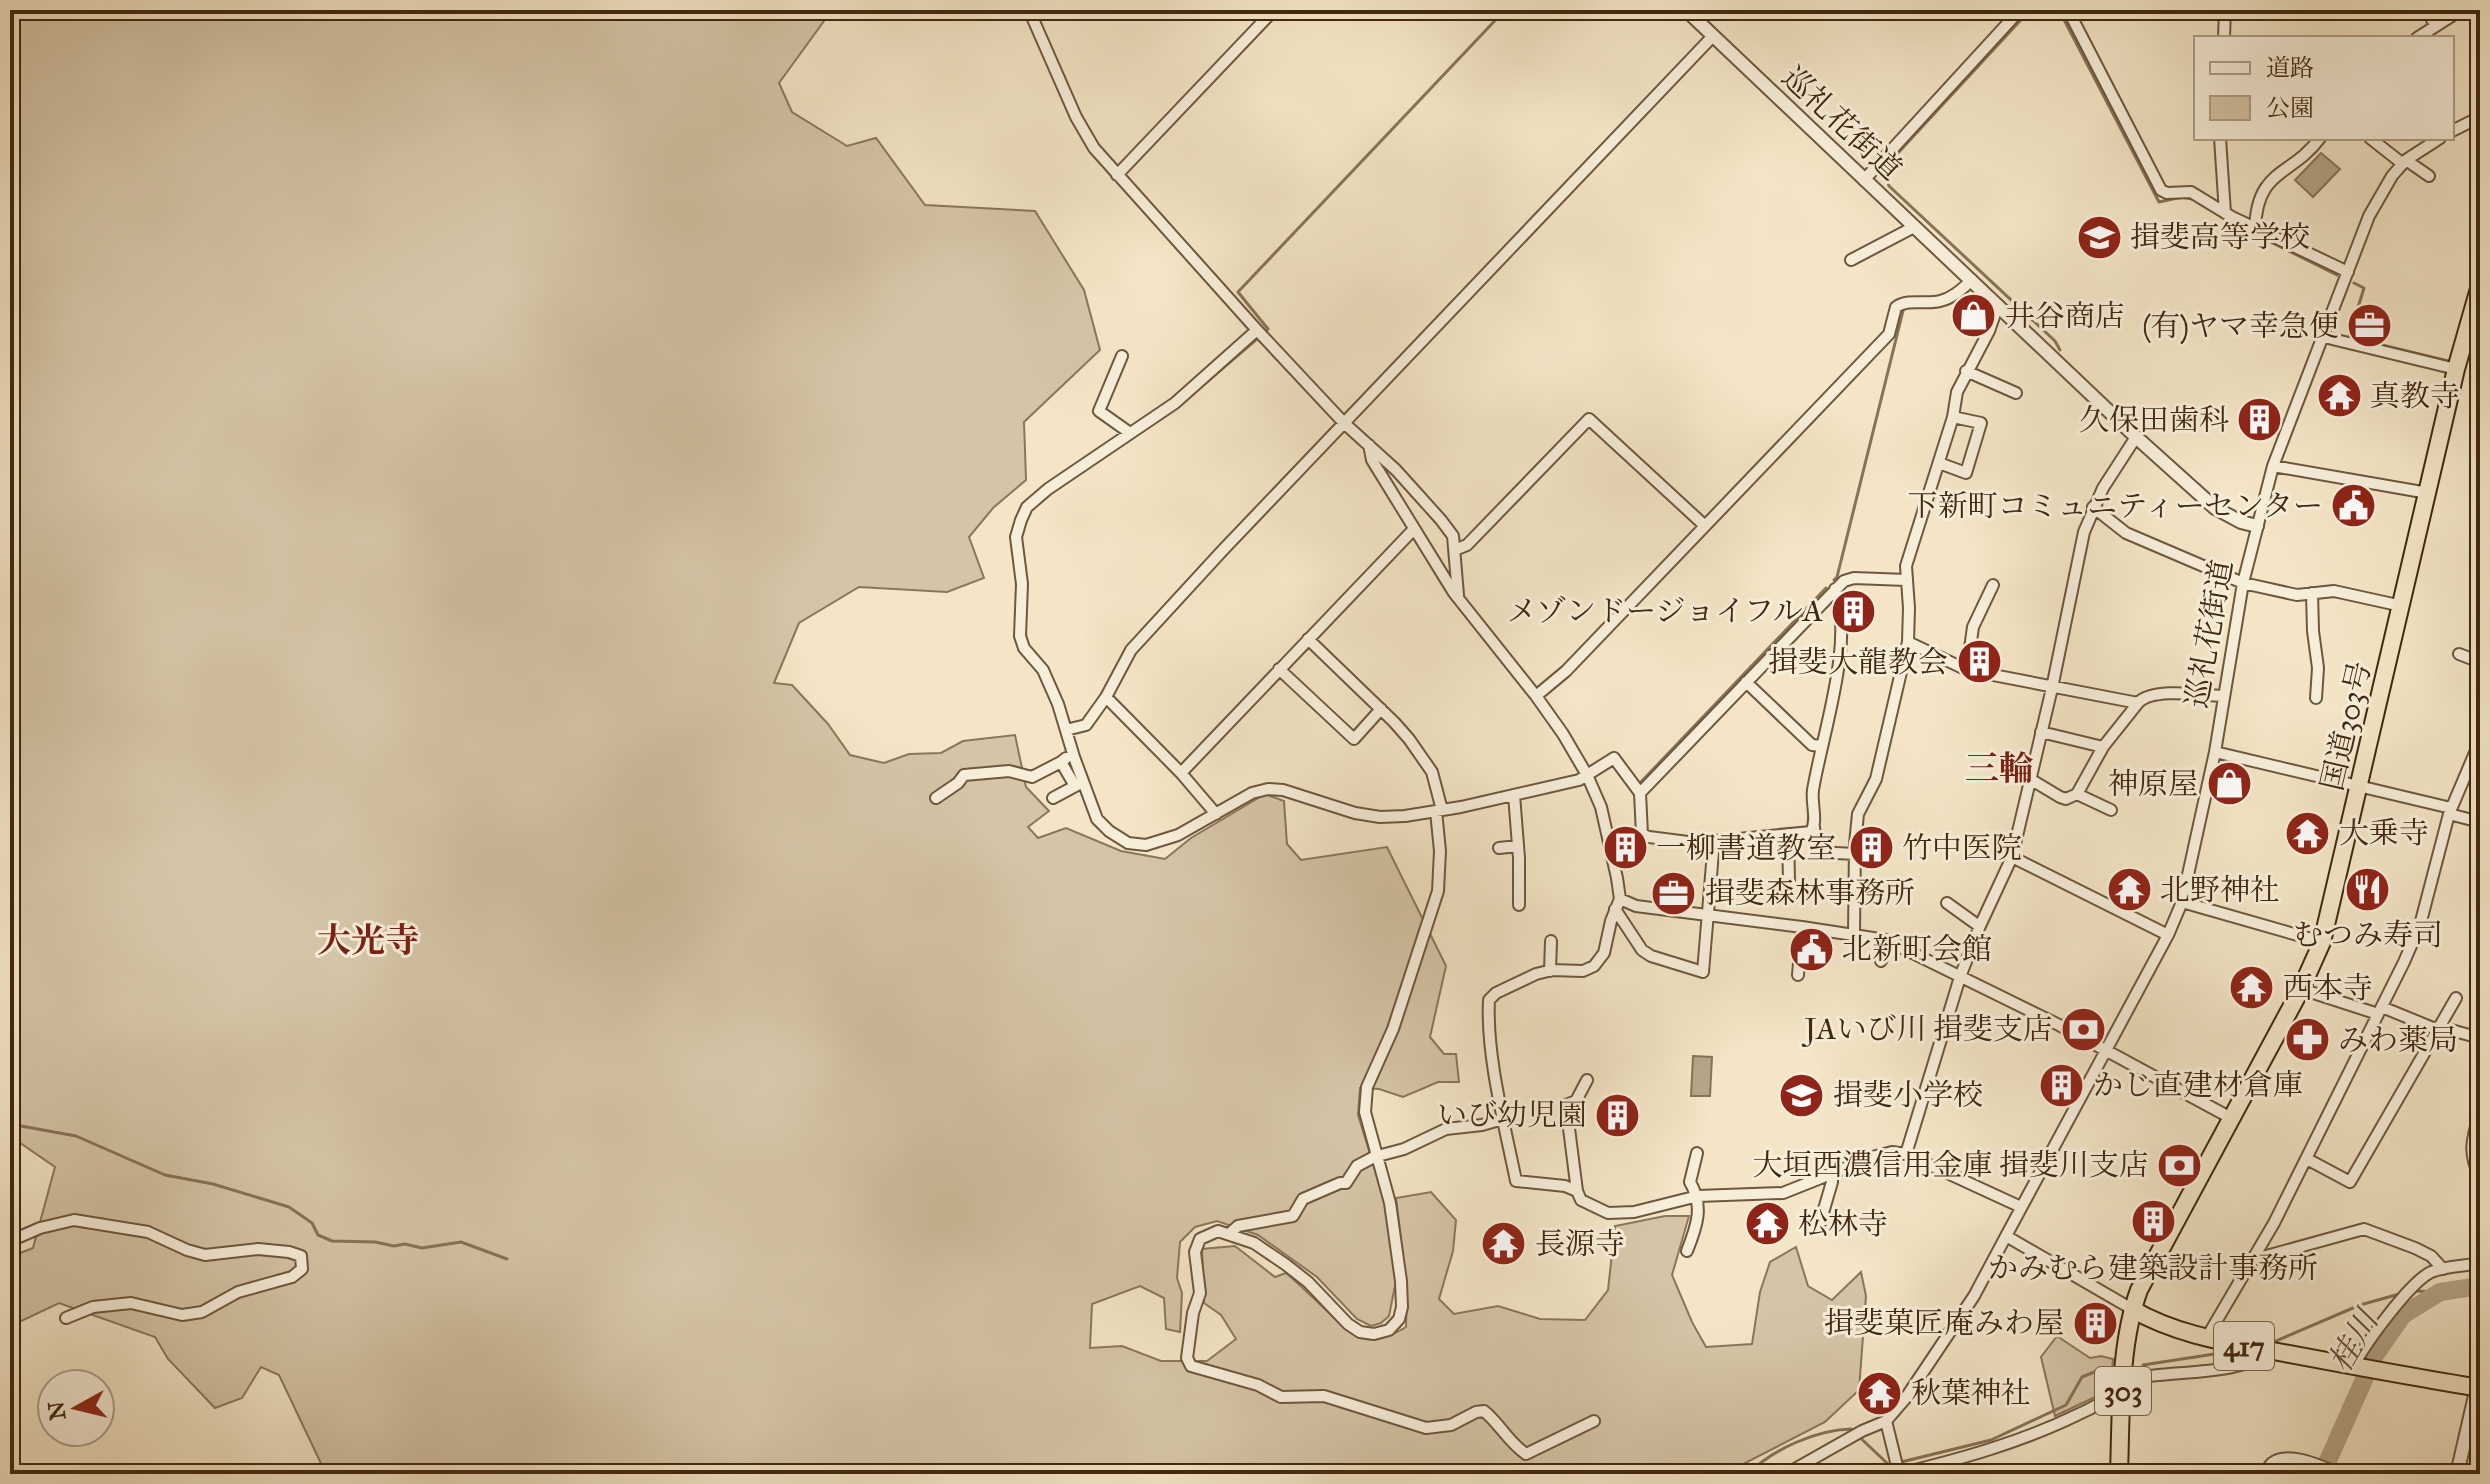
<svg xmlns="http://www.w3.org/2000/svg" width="2490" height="1484" font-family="'IM FELL Great Primer','Noto Serif JP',serif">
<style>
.green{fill:#d5c5a7;stroke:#8b765b;stroke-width:2}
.water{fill:#b6a588;stroke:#877358;stroke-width:2}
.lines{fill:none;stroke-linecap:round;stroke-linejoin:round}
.stream{stroke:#877358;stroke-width:3}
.river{stroke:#b6a588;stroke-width:18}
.minor-casing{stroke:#6e573d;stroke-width:14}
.tertiary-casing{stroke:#6e573d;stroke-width:16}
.trunk-casing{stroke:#41280f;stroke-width:20}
.minor{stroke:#f7eeda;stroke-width:10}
.tertiary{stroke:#f7eeda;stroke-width:12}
.trunk{stroke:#f3e5c6;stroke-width:16}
.labels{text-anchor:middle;stroke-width:6;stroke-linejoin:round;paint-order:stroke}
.shield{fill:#f7eeda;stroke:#78634c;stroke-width:2}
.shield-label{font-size:28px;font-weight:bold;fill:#41280f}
.street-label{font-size:30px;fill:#41280f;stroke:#f7eeda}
.poi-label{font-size:30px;fill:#41280f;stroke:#f7eeda;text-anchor:start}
.water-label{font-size:32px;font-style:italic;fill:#644e33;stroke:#f7eeda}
.quarter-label{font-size:34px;font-weight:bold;fill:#7a1f14;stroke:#f7eeda}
</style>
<rect width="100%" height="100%" fill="#f3e5c6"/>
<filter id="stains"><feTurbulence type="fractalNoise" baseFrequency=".0025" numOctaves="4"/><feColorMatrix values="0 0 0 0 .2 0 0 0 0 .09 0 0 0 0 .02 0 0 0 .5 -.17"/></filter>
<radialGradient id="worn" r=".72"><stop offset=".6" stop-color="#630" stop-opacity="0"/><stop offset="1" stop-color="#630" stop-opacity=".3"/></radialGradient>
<path class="green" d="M10,10H832L779,83L792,112L847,146L876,138L925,205L1035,211L1084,290L1100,350L1024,422L1026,480L993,508L969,537L984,578L947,592L859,587L799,623L774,683L792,685L828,724L850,755L884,763L909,754L941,753L963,741L1015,735L1026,787L1049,811L1028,827L1038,838L1066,828L1121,851L1165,859L1191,838L1265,794L1284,801L1287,844L1301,860L1387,847L1446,966L1430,1037L1444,1054H1456L1459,1082H1438L1403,1097L1379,1089L1360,1088L1358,1115L1385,1203L1396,1281L1389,1316L1381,1323L1371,1326L1357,1319L1317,1277L1258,1235L1217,1221L1195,1227L1180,1242L1177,1278L1182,1293L1180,1332L1166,1329L1164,1298L1140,1286L1092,1304L1090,1348L1122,1346L1161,1361H1207L1236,1339L1221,1315L1204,1303L1202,1249L1235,1246L1275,1277L1286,1273C1299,1284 1311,1296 1324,1308C1353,1337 1366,1352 1406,1327L1407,1289L1396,1198L1431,1192L1456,1220L1453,1251L1439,1299L1454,1314L1498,1306L1540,1319L1585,1320L1608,1290L1615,1226L1665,1216H1689L1672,1275L1692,1322L1706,1347L1752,1344L1760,1292L1770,1262L1796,1247L1808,1286L1832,1300L1861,1272L1866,1296L1859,1390L1825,1422L1724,1474H326L279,1375L261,1367L242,1398L215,1408L168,1359L155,1337L59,1303L19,1322L10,1353V1257L33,1248L55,1167L10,1136Z
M2057,1336L2090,1358L2101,1356L2113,1359L2110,1390L2055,1416L2041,1357Z"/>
<path class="water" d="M2321,153L2340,169L2313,197L2295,180Z
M1693,1056L1712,1057L1710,1096H1691Z"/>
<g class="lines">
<path class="stream" d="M2030,10L1897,154C1888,166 1883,171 1889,186L2055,341L2060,350
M2059,10L2159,202L2182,197L2192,199
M2229,221L2337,275
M2354,283L2364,288L2349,337L2448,361
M1264,333L1268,329L1238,292L1505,10
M1182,403L1258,338
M1834,580L1837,577L1903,311
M1640,783L1826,588
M10,1124L76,1136L165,1175L213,1184L289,1207L312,1223L318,1235L332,1241L375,1242L394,1246L405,1244L422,1248L461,1242L507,1259
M2415,1291L2440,1292
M2269,1344L2360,1305L2403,1293
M2143,1365L2234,1351
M1748,1474C1773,1449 1816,1430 1851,1429L1889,1465L1991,1440L2066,1405L2082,1377L2099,1370L2111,1376"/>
<path class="river" d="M2322,1474L2375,1355L2403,1315L2440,1292L2480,1286"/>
<defs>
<path id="minor" d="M1029,10L1076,117L1094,148L1257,330L1344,423L1396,470L1441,520L1453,536L1458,595
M2068,10L2161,190L2167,193L2191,192L2232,217L2348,272
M2473,10L2480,17
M2432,20L2435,10
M2224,38L2225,10
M2417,38L2461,10
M2452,131L2480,117
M2220,138L2225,213
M2370,138L2403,164
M2406,160L2429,176
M1117,175L1274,10
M1864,180L2020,10
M2255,229C2257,168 2291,177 2320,138
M1851,260L1914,227
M1257,330L1175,403L1048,489L1027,507L1021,520L1016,537L1022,584L1020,636L1024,648L1043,670L1058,704L1074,757L1097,819L1109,831L1128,843L1146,845L1178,835L1252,793L1268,789L1283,790L1355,813L1380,817L1405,816L1461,807L1579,780L1614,758L1640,793L1642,834L1649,837L1696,843L1811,832C1818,820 1811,804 1813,790C1822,735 1855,641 1835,589
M2324,337L2456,369
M1122,356L1099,411L1130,433
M1966,371L2016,393
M1369,445L1372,460L1454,593L1536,696L1563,734L1587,775L1601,807L1617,878L1620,899L1611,921L1604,953L1594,966L1583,971L1552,970L1536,974L1496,993L1489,1000C1486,1056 1505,1126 1516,1181L1565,1186L1577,1191L1581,1200L1608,1213L1634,1212L1698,1196L1783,1193L1876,1156L1892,1152L1906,1154L2021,1207
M1939,463L1966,473L1981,423L1953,417
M2273,466L2428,493
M2093,507L2126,533L2243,583L2297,595L2334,591L2402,606
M1457,549L1467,545L1589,419L1704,525
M2312,593L2313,631L2318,668L2316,698
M1308,639L1394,722L1409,739L1432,772L1442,810
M1908,642L1967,670L2138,703L2103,747L2041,732
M2459,654L2480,662
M1279,669L1354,739L1381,709
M1967,670L1973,627L1993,585
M1746,682L1812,745L1822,746
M1536,696L1566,671L1889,334L1896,307C1909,298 1925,305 1940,301C1953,298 1962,289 1972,280
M1106,697L1181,773L1216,814
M2138,703C2152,687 2202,695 2224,696
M1066,730L1086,725L1106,697L1131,650L1222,551L1713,36
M2103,747L2077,794L2111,810
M2215,752L2451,808
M1066,758L1061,762L1075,786
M1181,773L1414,529
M2030,779L2060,797L2066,799L2077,794
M1640,793L1844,581L1854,578L1906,580
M1514,795L1519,858V905
M936,798L958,783L964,775L1009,771L1032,777L1061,762
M1053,798L1079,784
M1436,811L1440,851L1438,891L1393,1029L1367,1087L1365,1112L1390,1203L1401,1281L1402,1307L1399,1319L1389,1330L1374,1334L1360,1332L1348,1324L1308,1282L1285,1264L1254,1243L1218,1231L1200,1239L1195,1252L1200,1293L1193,1313L1187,1358L1191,1366L1258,1385L1281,1397L1324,1396L1426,1428L1451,1425L1476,1412L1484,1411C1500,1424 1509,1443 1526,1454L1594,1421
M2449,814L2480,822
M1814,827L1817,852L1855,854
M1499,848L1518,846
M2012,857L2168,935
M1782,882L1789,881L1788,834
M1620,899L1636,906L1802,927L1886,940L2059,1025L2231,1118
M2182,902L2322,942
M1947,903L1979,926
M1615,909L1642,950L1651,956L1703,972L1714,840
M1854,934L1855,844L1858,814L1876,779L1908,642L1909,608L1906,566L1953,417L1957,392L1989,331L1998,305
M1881,961L1889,941
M1550,971L1551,941
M1798,975L1802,927
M2301,989L2378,1014
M2382,1007L2433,1028L2440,1027L2480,1038
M2480,1112C2473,1136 2467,1153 2480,1176
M1906,1154L1960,977L1979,928L2012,857L2052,688L2084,532L2103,488L2136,437
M2307,1159L2350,1182L2456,998
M1577,1191L1566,1105L1576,1101L1587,1080
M1820,1223L1832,1182V1172
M1229,1234L1238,1226L1293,1216L1303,1199L1340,1183H1346L1357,1166L1374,1157L1404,1149L1446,1129L1482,1125L1503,1119
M10,1241L40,1228L74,1220L148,1232L187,1250L205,1255L258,1249L289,1252L301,1256L302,1269L292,1277L238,1292L202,1312L182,1315L131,1303L93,1307L66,1318
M1687,1251C1697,1226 1704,1206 1690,1182L1697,1153
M2252,1260L2364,1229L2415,1248L2431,1256L2443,1269
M2132,1309L2006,1236L2168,935L2182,902L2215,752L2243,583L2273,466L2369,216L2392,176L2406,160L2440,138
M2207,1337L2274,1223L2404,962L2420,925L2449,814L2480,741
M2353,1367C2365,1344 2409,1283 2431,1272C2445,1266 2465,1266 2480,1263
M1886,1421L1899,1474
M1786,1474L1862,1431L1886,1421L1905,1399L1974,1296L2006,1236
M1899,1474C1961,1459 2022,1442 2079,1414C2090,1409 2102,1403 2111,1396C2121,1388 2122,1380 2135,1378C2177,1370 2238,1376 2272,1351
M2264,1474C2267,1470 2269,1466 2272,1463C2289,1450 2323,1467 2340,1474"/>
<path id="tertiary" d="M1686,10L2136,437L2215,508L2241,522L2257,526
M2457,1474L2477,1387"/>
<path id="trunk" d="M2132,1309C2174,1334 2225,1342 2273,1351C2342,1364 2411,1377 2480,1388
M2119,1474C2121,1416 2119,1345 2139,1290L2301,989L2322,942L2456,369L2480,285"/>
</defs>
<use href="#minor" class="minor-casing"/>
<use href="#tertiary" class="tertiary-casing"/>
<use href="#trunk" class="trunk-casing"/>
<use href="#minor" class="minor"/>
<use href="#tertiary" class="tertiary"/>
<use href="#trunk" class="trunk"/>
</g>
<defs>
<symbol id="school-disc" viewBox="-11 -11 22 22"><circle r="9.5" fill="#8f2418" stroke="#f7eeda"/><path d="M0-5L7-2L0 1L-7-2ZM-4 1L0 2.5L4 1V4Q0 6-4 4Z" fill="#fff"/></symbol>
<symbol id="shop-disc" viewBox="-11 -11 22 22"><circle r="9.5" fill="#8f2418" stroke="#f7eeda"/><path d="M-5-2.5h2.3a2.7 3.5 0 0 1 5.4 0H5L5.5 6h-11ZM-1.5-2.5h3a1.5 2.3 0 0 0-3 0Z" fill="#fff"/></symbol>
<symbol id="office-disc" viewBox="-11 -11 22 22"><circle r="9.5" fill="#8f2418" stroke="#f7eeda"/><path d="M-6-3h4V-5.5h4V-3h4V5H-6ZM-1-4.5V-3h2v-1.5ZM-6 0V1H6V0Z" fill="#fff"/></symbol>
<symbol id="temple-disc" viewBox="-11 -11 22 22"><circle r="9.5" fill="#8f2418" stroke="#f7eeda"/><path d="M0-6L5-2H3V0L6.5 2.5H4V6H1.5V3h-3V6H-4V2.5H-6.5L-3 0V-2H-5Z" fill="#fff"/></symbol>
<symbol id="building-disc" viewBox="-11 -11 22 22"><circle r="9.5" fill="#8f2418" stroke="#f7eeda"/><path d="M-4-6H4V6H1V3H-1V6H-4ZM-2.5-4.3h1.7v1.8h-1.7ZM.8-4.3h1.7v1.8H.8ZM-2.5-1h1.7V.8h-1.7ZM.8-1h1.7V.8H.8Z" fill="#fff"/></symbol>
<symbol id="civic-disc" viewBox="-11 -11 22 22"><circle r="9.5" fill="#8f2418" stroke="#f7eeda"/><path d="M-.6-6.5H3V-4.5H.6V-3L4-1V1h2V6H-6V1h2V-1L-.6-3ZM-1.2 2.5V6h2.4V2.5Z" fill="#fff"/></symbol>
<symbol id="restaurant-disc" viewBox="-11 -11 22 22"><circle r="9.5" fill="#8f2418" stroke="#f7eeda"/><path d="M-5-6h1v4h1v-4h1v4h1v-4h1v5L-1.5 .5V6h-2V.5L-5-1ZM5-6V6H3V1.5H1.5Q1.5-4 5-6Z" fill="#fff"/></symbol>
<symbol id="bank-disc" viewBox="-11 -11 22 22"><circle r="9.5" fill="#8f2418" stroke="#f7eeda"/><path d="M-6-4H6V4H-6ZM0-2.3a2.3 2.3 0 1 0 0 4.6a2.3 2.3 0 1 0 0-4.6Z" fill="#fff"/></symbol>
<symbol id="pharmacy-disc" viewBox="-11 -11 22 22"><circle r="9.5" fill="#8f2418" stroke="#f7eeda"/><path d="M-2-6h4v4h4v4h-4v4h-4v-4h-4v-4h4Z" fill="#fff"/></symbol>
</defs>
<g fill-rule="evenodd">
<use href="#school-disc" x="2074" y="212" width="51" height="51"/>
<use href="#shop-disc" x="1948" y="290" width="51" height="51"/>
<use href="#office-disc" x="2344" y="300" width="51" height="51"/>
<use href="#temple-disc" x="2314" y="370" width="51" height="51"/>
<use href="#building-disc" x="2234" y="394" width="51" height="51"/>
<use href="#civic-disc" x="2328" y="480" width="51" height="51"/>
<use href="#building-disc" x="1828" y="586" width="51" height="51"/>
<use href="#building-disc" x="1954" y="636" width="51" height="51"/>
<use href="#shop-disc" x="2204" y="758" width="51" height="51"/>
<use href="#temple-disc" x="2282" y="808" width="51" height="51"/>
<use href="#building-disc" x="1600" y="822" width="51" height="51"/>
<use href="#building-disc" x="1846" y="822" width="51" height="51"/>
<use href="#restaurant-disc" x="2342" y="864" width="51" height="51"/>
<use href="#temple-disc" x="2104" y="864" width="51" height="51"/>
<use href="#office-disc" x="1648" y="868" width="51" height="51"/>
<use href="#civic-disc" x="1786" y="924" width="51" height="51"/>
<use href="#temple-disc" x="2226" y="962" width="51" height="51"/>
<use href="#bank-disc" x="2058" y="1004" width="51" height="51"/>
<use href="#pharmacy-disc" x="2282" y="1014" width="51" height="51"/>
<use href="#building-disc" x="2036" y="1060" width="51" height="51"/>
<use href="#school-disc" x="1776" y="1070" width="51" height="51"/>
<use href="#building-disc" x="1592" y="1090" width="51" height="51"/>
<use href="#bank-disc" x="2154" y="1140" width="51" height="51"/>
<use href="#building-disc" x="2128" y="1196" width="51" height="51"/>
<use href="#temple-disc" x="1742" y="1198" width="51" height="51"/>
<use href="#temple-disc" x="1478" y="1218" width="51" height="51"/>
<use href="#building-disc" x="2070" y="1298" width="51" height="51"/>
<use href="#temple-disc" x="1854" y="1368" width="51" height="51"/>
</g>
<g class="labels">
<g class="shield">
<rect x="2214" y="1322" width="60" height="48" rx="6"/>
<rect x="2095" y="1367" width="56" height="48" rx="6"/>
</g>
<g class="shield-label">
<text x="2244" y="1356">417</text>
<text x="2123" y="1401">303</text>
</g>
<g class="street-label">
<text transform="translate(1842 123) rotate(43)" y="10">巡礼花街道</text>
<text transform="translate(2209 634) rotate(-80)" y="10">巡礼花街道</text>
<text transform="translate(2346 726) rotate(-77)" y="10">国道303号</text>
</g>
<g class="poi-label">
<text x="2130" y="247">揖斐高等学校</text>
<text x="2005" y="326">井谷商店</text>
<text x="2339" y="336" text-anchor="end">(有)ヤマ幸急便</text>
<text x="2370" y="406">真教寺</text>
<text x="2229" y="430" text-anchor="end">久保田歯科</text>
<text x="2323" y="516" text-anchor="end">下新町コミュニティーセンター</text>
<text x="1823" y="621" text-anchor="end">メゾンドージョイフルA</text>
<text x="1948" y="672" text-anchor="end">揖斐大龍教会</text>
<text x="2198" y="794" text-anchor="end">神原屋</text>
<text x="2339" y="843">大乗寺</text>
<text x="1656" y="858">一柳書道教室</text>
<text x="1902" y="858">竹中医院</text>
<text x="2160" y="900">北野神社</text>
<text x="1705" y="903">揖斐森林事務所</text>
<text x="2368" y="945" text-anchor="middle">むつみ寿司</text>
<text x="1842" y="959">北新町会館</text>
<text x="2283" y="998">西本寺</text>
<text x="2053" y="1039" text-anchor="end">JAいび川 揖斐支店</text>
<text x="2338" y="1050">みわ薬局</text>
<text x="2093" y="1095">かじ直建材倉庫</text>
<text x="1833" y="1105">揖斐小学校</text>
<text x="1587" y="1125" text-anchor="end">いび幼児園</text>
<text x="2149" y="1175" text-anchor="end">大垣西濃信用金庫 揖斐川支店</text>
<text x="1798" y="1234">松林寺</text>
<text x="1535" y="1254">長源寺</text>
<text x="2153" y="1278" text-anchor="middle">かみむら建築設計事務所</text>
<text x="2064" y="1333" text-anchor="end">揖斐菓匠庵みわ屋</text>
<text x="1911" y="1403">秋葉神社</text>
</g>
<g class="water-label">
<text transform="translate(2353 1341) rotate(-60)" y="11">桂川</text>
</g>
<g class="quarter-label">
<text x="1999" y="780">三輪</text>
<text x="368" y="952">大光寺</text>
</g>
</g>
<rect width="2490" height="1484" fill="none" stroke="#f3e5c6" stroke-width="40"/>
<rect x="12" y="12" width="2466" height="1460" fill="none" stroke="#41280f" stroke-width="4"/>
<rect x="20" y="20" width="2450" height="1444" fill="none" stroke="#41280f" stroke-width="2"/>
<rect x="2194" y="36" width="260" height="104" fill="#f7eeda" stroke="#ae9f89" stroke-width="2"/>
<rect x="2210" y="62" width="40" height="12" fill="#f7eeda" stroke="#ae9f89" stroke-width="2"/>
<text x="2266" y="76" font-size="24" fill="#41280f">道路</text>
<rect x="2210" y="96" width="40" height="24" fill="#d5c5a7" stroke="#ae9f89" stroke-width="2"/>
<text x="2266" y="116" font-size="24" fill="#41280f">公園</text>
<g transform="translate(76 1408) rotate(262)"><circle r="38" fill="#f7eeda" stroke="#ae9f89" stroke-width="2"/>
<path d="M0-6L14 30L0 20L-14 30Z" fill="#8f2418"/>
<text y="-12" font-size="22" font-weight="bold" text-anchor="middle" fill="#41280f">N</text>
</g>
<rect width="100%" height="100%" filter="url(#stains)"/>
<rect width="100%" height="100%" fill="url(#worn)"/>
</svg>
